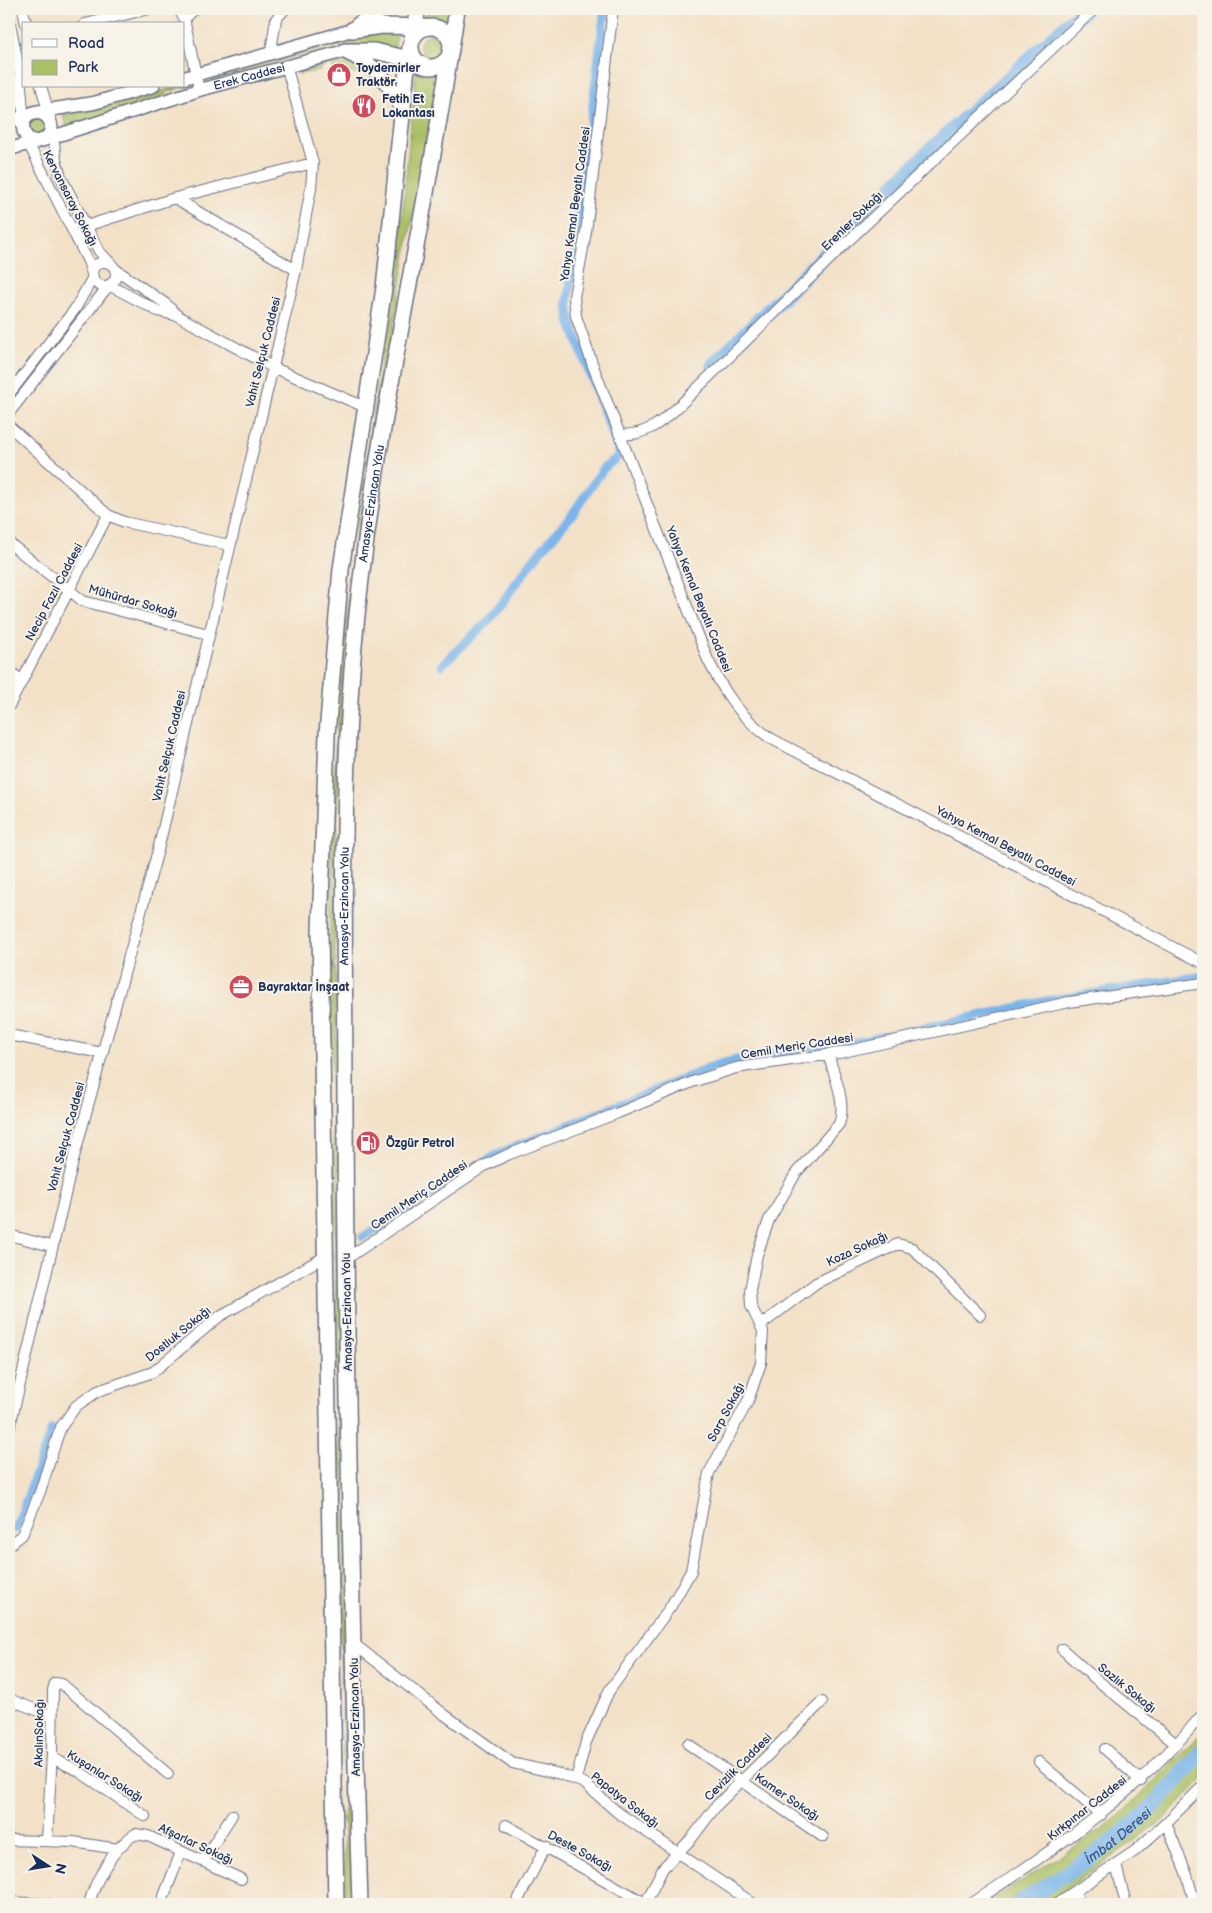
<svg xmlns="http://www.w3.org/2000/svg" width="1212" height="1913" font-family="'Balsamiq Sans',sans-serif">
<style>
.green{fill:#abc065;stroke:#637862}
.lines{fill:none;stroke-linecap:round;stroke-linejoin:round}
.canal{stroke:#7ab5eb;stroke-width:9}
.river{stroke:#7ab5eb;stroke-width:16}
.minor-casing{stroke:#676d83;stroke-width:12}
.major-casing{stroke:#676d83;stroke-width:15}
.highway-casing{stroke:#676d83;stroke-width:18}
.minor{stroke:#fff;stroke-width:10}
.major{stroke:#fff;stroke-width:12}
.highway{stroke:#fff;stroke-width:15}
.labels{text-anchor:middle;stroke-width:4;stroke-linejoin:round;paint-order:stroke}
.poi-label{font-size:12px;font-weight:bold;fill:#1b2f5e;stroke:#f7f3e8;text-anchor:start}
.street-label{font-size:12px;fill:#1b2f5e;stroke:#f7f3e8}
.water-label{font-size:14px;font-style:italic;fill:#385788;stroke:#f7f3e8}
</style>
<rect width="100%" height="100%" fill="#f7f3e8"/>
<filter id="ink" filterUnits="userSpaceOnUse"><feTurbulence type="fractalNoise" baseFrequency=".02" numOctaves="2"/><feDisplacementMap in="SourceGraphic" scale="10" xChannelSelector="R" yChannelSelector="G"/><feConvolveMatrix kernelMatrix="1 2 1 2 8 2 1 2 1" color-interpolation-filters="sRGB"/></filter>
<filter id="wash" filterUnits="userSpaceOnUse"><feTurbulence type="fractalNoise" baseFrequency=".0096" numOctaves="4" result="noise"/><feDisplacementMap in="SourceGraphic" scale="20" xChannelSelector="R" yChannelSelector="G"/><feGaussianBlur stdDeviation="1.12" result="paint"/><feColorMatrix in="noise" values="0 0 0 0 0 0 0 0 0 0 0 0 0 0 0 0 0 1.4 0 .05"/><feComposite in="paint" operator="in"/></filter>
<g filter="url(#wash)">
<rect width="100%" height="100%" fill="#f3e1c7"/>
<path class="green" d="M428,9H451L449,23L425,19Z
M398,31L394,50L342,46L297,56L212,81L210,77L347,38Z
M420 46a12 12 0 1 1 24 0a12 12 0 1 1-24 0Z
M348,62L362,65L358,74L334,69L331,63L319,69L320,71L299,74L300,70C316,65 331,62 348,62Z
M416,71L438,73L381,396L343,710L337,809L335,935L352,1904H345L330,934L332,808L342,650L364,475L400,238Z
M186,84V86L168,92L166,95L66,127L63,114L102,108Z
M29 127a9 9 0 1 1 18 0a9 9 0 1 1-18 0Z
M1203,1732V1779L1164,1819L1046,1904H986L1102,1829L1120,1815Z"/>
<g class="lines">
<path class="canal" d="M442,665L489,620L537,555L571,516L604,468L620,455L570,321L568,302L605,9
M363,1237L500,1153L720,1064L750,1057L832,1048L1046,1001L1203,976
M16,1529L52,1429"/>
<g class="river">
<path d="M714,365L930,151L1085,9"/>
<path id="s1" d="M1018,1904C1056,1880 1095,1857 1129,1828C1157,1805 1180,1777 1203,1750"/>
</g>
</g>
</g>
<g filter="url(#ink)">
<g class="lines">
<defs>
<path id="minor" d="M23,9L26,24
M178,9L184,18L199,90
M613,9L586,232L574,297L576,316L593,366L708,660C724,692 740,717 770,738L1203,963
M9,18L20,74L25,137L88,261L93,277L75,309L9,394
M184,18L194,9
M85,24L149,9
M271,51L276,19L285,9
M41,86L52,124L56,160L61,177L99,251L113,266
M175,198L296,270
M86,226L175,198L313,163
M92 274a12 12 0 1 1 24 0a12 12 0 1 1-24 0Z
M115,269L166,304L178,316L272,367L365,407
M9,413L109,285L158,311L178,316
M9,426L108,515L124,522L229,545
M619,434C643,437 659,424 676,409L845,244L1094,9
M9,543L83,601L208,634
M9,670L21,681
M9,706L108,515
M9,1035L102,1053
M9,1235L51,1246
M346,1259L484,1166L507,1155L618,1113L695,1081L736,1068L839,1053L1069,1002L1203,983
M761,1325L816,1283L898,1244L912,1248L980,1315
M9,1430L74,1157L158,850L296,270L311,188L313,163L286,65
M9,1545L22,1535L40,1492L57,1438L61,1427L76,1406L98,1391L153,1372L220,1316L326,1256
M354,1644L445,1715L512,1763L560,1774L584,1783L617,1812L754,1904
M1062,1649L1091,1675L1176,1744
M9,1699L51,1716
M688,1744L823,1837
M1105,1749L1141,1781
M52,1758L77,1770L145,1816
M1039,1762L1101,1815
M576,1779L586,1742L609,1691L671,1606L691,1571L709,1473L748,1401L761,1363L763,1331L751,1306L750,1290L757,1255L769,1220L796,1173L839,1124C847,1103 834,1075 828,1054
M1166,1823L1187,1875L1195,1904
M506,1825L640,1900
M9,1840L73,1842L118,1849
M47,1840L52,1754L53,1690L55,1683L62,1684L168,1774
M203,1861L232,1815
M1116,1865L1126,1904
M1076,1891L1078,1904
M9,1902L48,1904
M89,1904C95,1880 114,1847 135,1834L148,1836L241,1879
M161,1904L181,1852
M516,1904L546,1846
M645,1904L663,1868L692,1838L717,1805L822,1702
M971,1904C1061,1845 1133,1797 1203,1714
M1056,1904L1135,1851L1166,1823L1203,1786"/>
<g id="major">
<path d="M184,78L352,30"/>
<circle cx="37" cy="127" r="14"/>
<path d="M9,122L35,112L94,103L153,86"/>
<path id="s2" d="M9,149L40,141L199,90L345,51"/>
</g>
<g id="highway">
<path d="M357,26L382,9"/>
<circle cx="431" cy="47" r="20"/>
<path d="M352,30L382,26L424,27"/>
<path d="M345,51C374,64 390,82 403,110"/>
<path d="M349,51H374L415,60"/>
<path d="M336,1904L320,930L327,734L341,569L384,288L408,58L418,9"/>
<path id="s3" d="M360,1904C352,1640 346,1375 345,1110C345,963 341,817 352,670C369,447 425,230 457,9"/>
</g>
</defs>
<use href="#minor" class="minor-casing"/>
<use href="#major" class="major-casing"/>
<use href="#highway" class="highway-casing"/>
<use href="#minor" class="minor"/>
<use href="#major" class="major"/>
<use href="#highway" class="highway"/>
</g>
</g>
<defs>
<symbol id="shop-disc" viewBox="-11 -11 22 22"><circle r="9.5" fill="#d1495b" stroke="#f7f3e8"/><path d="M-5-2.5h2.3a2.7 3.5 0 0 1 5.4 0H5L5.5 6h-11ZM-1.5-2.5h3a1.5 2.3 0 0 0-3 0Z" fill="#fff"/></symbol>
<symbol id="restaurant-disc" viewBox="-11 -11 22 22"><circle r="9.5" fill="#d1495b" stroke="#f7f3e8"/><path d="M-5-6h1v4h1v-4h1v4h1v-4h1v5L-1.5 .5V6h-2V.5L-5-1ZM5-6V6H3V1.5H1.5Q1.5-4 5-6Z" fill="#fff"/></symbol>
<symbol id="office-disc" viewBox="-11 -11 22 22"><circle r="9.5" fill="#d1495b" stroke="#f7f3e8"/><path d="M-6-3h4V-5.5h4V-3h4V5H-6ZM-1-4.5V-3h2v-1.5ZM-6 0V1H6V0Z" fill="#fff"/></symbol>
<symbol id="fuel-disc" viewBox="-11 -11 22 22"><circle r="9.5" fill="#d1495b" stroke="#f7f3e8"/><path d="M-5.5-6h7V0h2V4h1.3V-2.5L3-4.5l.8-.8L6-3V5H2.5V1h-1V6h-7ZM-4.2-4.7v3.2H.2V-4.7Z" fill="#fff"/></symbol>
</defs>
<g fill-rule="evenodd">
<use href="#shop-disc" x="325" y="61" width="28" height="28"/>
<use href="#restaurant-disc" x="350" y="92" width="28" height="28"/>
<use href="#office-disc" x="227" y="973" width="28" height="28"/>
<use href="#fuel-disc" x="354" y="1129" width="28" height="28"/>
</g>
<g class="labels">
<g class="poi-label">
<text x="356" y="72">Toydemirler<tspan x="356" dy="14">Traktör</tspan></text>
<text x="382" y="103">Fetih Et<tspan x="382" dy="14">Lokantası</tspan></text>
<text x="258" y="991">Bayraktar İnşaat</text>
<text x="386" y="1147">Özgür Petrol</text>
</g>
<g class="street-label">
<text dy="4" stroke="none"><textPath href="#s2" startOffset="251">Erek Caddesi</textPath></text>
<text transform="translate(70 198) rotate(63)" y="4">Kervansaray Sokağı</text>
<text transform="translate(575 204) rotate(-82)" y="4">Yahya Kemal Beyatlı Caddesi</text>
<text transform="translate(852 221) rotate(-44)" y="4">Erenler Sokağı</text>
<text transform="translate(263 352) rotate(-76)" y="4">Vahit Selçuk Caddesi</text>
<text dy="4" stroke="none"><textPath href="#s3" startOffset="1402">Amasya-Erzincan Yolu</textPath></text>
<text transform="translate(54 592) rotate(-62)" y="4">Necip Fazıl Caddesi</text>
<text transform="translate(699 599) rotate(68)" y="4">Yahya Kemal Beyatlı Caddesi</text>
<text transform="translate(133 601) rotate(16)" y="4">Mühürdar Sokağı</text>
<text transform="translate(169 746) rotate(-77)" y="4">Vahit Selçuk Caddesi</text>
<text transform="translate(1006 846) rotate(28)" y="4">Yahya Kemal Beyatlı Caddesi</text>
<text dy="4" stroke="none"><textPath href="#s3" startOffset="998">Amasya-Erzincan Yolu</textPath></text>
<text transform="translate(797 1046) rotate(-9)" y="4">Cemil Meriç Caddesi</text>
<text transform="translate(66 1137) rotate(-75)" y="4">Vahit Selçuk Caddesi</text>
<text transform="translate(419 1195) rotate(-34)" y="4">Cemil Meriç Caddesi</text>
<text transform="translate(857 1249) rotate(-25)" y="4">Koza Sokağı</text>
<text transform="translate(347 1312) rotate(-91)" y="4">Amasya-Erzincan Yolu</text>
<text transform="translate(178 1334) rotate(-39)" y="4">Dostluk Sokağı</text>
<text transform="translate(726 1412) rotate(-62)" y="4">Sarp Sokağı</text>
<text transform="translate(1127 1688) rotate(39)" y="4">Sazlık Sokağı</text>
<text transform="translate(355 1717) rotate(-91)" y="4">Amasya-Erzincan Yolu</text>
<text transform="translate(39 1733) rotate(-89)" y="4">AkalınSokağı</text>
<text transform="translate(738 1767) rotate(-45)" y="4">Cevizlik Caddesi</text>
<text transform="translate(105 1776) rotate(32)" y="4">Kuşanlar Sokağı</text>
<text transform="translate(787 1797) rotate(34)" y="4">Kamer Sokağı</text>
<text transform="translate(625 1800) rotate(38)" y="4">Papatya Sokağı</text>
<text transform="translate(1087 1808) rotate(-38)" y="4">Kırkpınar Caddesi</text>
<text transform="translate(196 1844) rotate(25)" y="4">Afşarlar Sokağı</text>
<text transform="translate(580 1851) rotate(29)" y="4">Deste Sokağı</text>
</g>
<g class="water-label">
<text dy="5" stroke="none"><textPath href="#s1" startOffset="121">İmbat Deresi</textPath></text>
</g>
</g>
<rect width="1212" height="1913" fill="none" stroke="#f7f3e8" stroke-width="30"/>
<rect x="22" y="22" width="162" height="65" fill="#f7f3e8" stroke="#9fa5b1"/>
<rect x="32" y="39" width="25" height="8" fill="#ffffff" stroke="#9fa5b1"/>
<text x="68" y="48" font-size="15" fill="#1b2f5e">Road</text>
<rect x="32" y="60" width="25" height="15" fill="#abc065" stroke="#9fa5b1"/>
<text x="68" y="72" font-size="15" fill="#1b2f5e">Park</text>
<g transform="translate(48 1866) rotate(102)" stroke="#f7f3e8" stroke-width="4" paint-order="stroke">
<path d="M0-4L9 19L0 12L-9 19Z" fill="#1b2f5e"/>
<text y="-8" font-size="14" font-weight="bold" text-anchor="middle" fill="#1b2f5e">N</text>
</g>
</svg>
